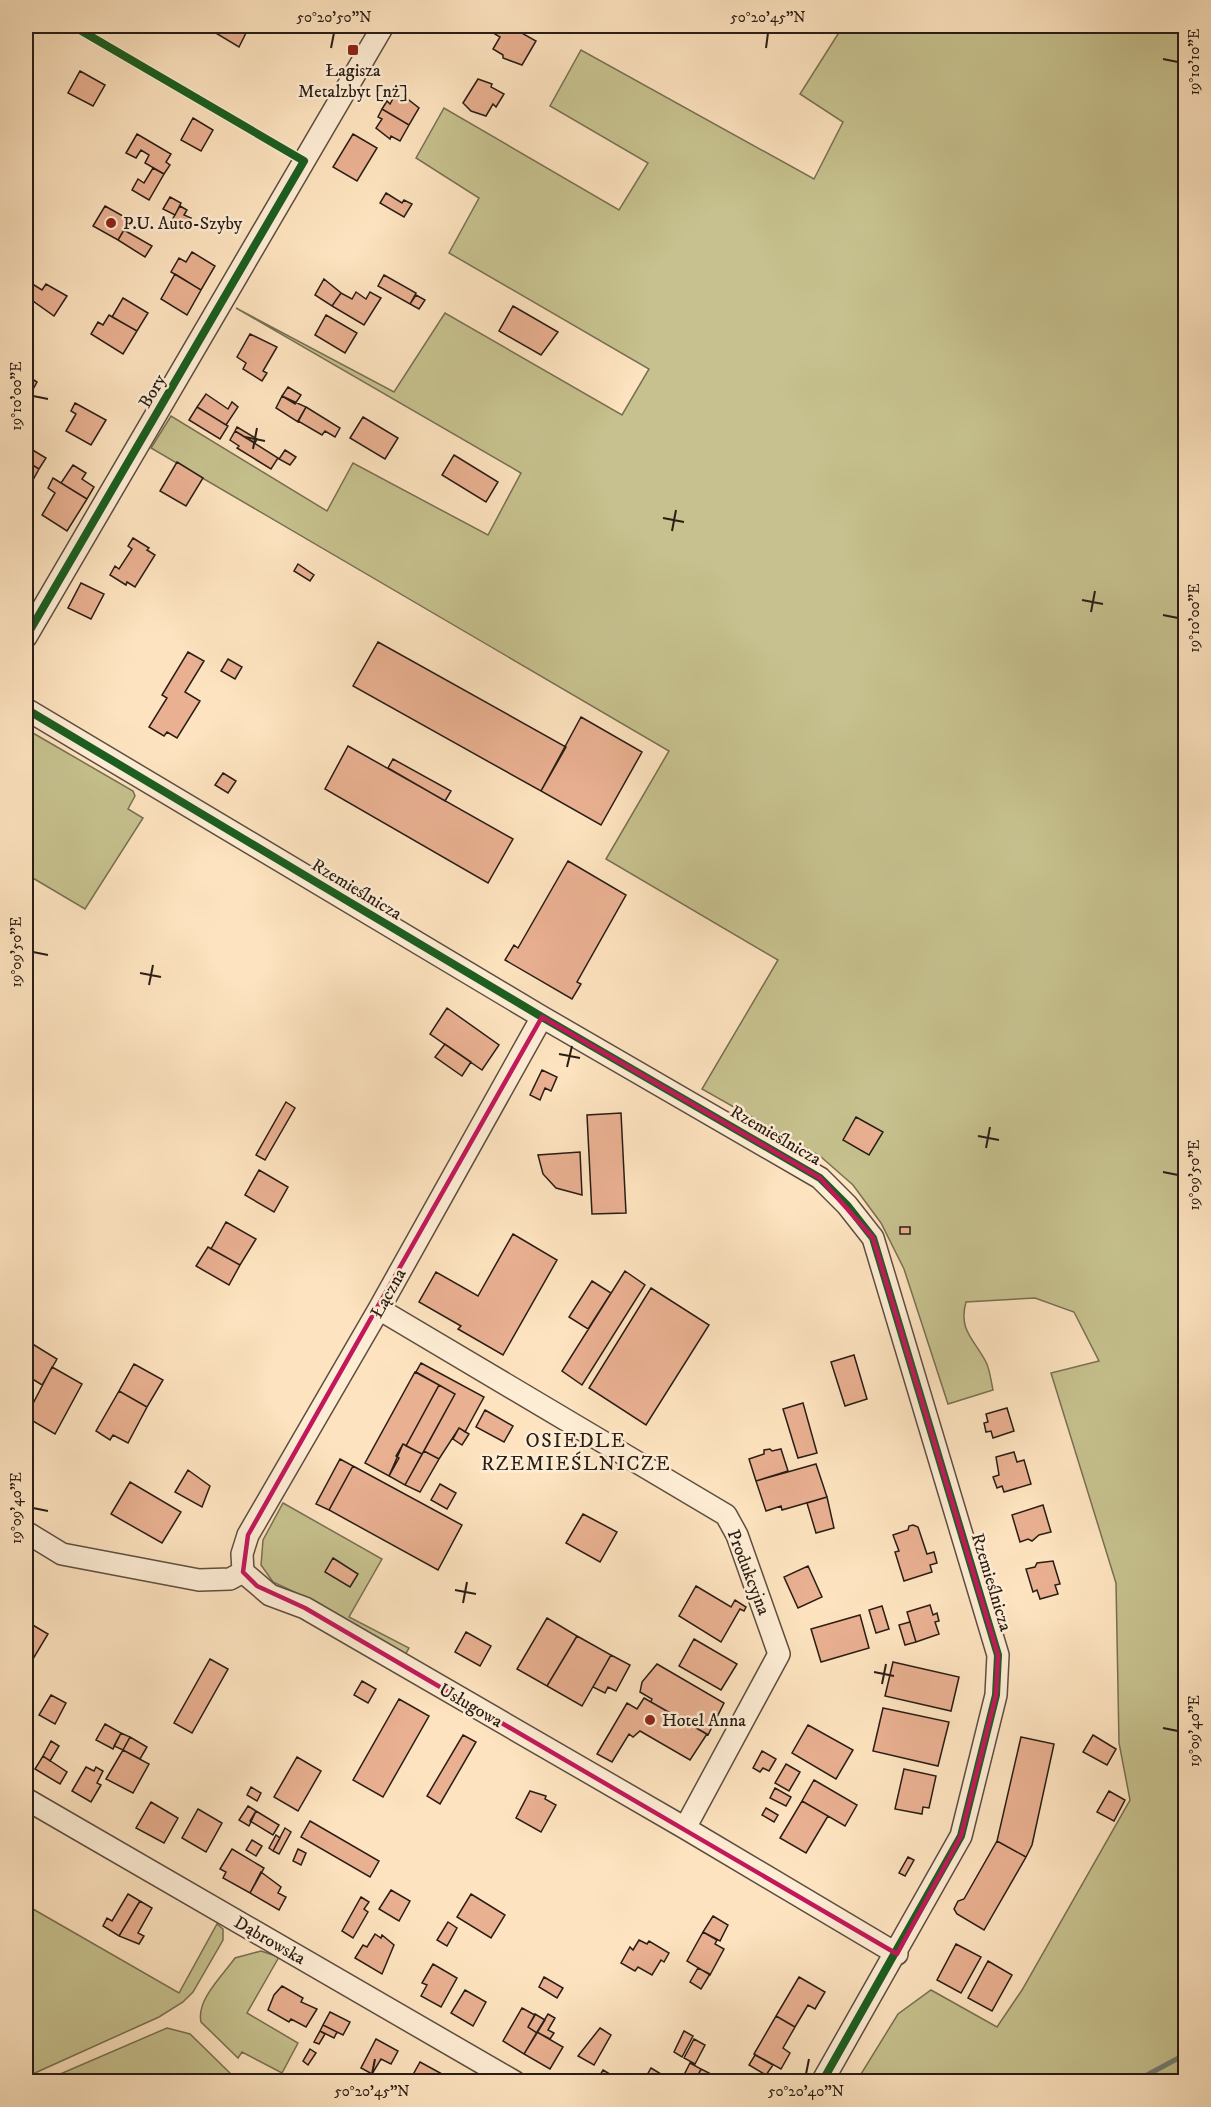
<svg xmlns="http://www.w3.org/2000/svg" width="1211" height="2107" font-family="'IM FELL DW Pica',serif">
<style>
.green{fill:#c6c18e;stroke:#786f52;stroke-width:1.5}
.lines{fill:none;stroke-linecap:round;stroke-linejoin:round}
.stream{stroke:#707e72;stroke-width:5}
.building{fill:#e9b091;stroke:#291d15;stroke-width:1.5}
.minor-casing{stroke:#5e4e40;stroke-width:24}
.minor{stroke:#feedd5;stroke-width:21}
.cycleway-casing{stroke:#feedd5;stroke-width:11}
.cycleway{stroke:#1b5e20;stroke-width:8}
.marked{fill:none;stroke:#c2185b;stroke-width:4.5;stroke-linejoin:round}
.ticks{fill:none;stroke:#291d15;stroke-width:2}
.poi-dot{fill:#8f2418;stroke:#feedd5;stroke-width:2}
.labels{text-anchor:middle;stroke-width:5;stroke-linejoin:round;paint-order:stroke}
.poi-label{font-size:18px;fill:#291d15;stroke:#feedd5;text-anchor:start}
.street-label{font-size:18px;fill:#291d15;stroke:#feedd5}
.neighbourhood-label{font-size:20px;letter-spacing:1.5px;fill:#291d15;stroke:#feedd5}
.neatline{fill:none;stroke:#291d15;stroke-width:2}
.ticks-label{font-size:15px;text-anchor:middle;fill:#291d15}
</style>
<rect width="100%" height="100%" fill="#fde3bf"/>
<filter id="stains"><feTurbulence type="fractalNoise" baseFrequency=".00333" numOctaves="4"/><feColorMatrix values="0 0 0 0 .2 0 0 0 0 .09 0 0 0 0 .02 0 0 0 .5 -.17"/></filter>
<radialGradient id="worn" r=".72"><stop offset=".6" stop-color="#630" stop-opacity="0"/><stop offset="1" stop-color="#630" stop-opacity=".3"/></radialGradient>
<path class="green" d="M843,26H1185V2081H854L858,2079L898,2014L931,1990L997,2027L1022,1990L1130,1800L1119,1743L1116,1583L1051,1373L1099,1361L1074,1312L1035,1298L966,1302C958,1330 974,1339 986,1362C990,1370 991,1381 993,1390L948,1404L904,1269L881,1223L853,1185L820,1156L702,1089L778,960L606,859L669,751L151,448L171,416L327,511L353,463L488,535L521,473L236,308L394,392L445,313L622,415L649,369L449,253L479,198L416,158L444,108L619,210L648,163L550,106L581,50L814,179L843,122L800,94Z
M26,729L133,791L135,796L128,809L143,818L85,909L26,874Z
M283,1503L382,1559L349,1617L409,1648L405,1655L309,1599L273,1582L261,1565L263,1540Z
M26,1905L179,1993L217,1924L223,1929V1940L193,1992L183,2002L159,2017L26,2077Z
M261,1951L279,1957L247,2013L298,2043L282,2073L242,2052L238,2058L201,2022C196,2000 223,1975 235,1958Z
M167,2028L190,2034L230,2073L224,2081H44Z"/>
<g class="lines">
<path class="stream" d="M1134,2082L1186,2054"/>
</g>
<path class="building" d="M218,26H255L251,31L248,29L239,47L214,32Z
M493,26H517L520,27L518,31L536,41L522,65L503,58V55L493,49L500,37L490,31Z
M80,71L105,85L93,106L68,93Z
M26,78L33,82L26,94Z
M478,79L492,84L491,87L504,94L496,107L493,104L486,116L471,111L463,103Z
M395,95L403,99L405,97L419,108L409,125L382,109L387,101L390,104Z
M382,109L409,125L400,141L391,136L390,139L376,128L382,119L378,117Z
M193,118L213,130L201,151L181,140Z
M137,134L171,154L166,162L170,165L164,174L145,163L149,155L141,150L136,158L126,153Z
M353,134L377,148L357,181L333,167Z
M153,168L164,174L149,200L132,190L138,179L144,183Z
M386,193L402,203L404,200L412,204L404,217L380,203Z
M170,197L181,203L175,215L163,209Z
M105,206L130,220L118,240L93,226Z
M180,206L187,210L184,215L191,218L184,230L171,222Z
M124,230L152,246L145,257L118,240Z
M192,252L215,266L201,290L171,272L179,258L186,262Z
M175,274L201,290L187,315L161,299Z
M384,275L416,293L410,304L378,286Z
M324,279L341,293L332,306L315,295Z
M26,280L42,290L46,284L67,296L54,316L26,296Z
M356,292L366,299L370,292L381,298L364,325L332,306L341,293L352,299Z
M416,295L425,300L419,309L410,304Z
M123,298L148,313L137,331L112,317Z
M513,306L558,332L541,355L499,331Z
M109,315L137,331L123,354L91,334L98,322L103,325Z
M326,315L357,333L345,353L315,335Z
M250,334L277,347L263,371L267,373L262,381L243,369L246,363L237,357Z
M26,375L37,382L32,391L26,388Z
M288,387L301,395L295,404L282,396Z
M206,394L228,409L232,402L238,407L226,425L197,407Z
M282,396L306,407L298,422L276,408Z
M75,403L106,420L91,445L66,431L76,414L71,411Z
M197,407L228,426L220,439L189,420Z
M306,407L340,428L335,437L325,431L322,435L298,421Z
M363,417L398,438L385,459L350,438Z
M237,427L257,439L255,443L235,431Z
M235,431L278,458L271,469L237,448L239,446L230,440Z
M26,446L46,458L39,469L26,461Z
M285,450L296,457L290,465L279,459Z
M454,455L498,482L486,502L442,475Z
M26,461L39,469L29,487L26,485Z
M177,462L203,478L186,506L160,491Z
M73,465L86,473L82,479L94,487L87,499L61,483Z
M53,478L87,499L67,531L42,515L55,493L48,488Z
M133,538L149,548L147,550L155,555L135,587L127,582L126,585L110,575L115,566L119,569L132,549L128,546Z
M298,564L314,575L310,581L294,571Z
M81,583L104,594L91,619L68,608Z
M378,642L566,747L541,791L353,686Z
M188,652L204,661L185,692L200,701L177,738L167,732L164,736L149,727L167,698L162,695Z
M228,659L242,667L235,679L221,671Z
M581,717L642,752L601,825L541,791Z
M348,746L513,839L488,883L325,789Z
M393,759L451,791L445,801L388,768Z
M223,773L236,781L228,793L215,785Z
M568,861L626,895L577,982L581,984L572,999L505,960L514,945L518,948Z
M447,1008L499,1045L482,1070L430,1034Z
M445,1044L471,1062L462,1076L435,1057Z
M542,1070L557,1077L551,1091L545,1088L540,1100L530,1095Z
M286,1102L295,1108L265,1160L256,1155Z
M621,1113L626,1213L592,1214L587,1115Z
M856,1117L883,1132L869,1155L843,1140Z
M580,1152L582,1195L556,1188L543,1174L538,1155Z
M259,1170L288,1187L274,1212L245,1195Z
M226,1222L256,1239L240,1265L211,1249Z
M900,1227H910V1234H900Z
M513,1234L557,1260L503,1355L458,1329L461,1326L419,1302L436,1272L478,1296Z
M208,1247L240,1265L229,1285L196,1266Z
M625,1271L645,1285L582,1385L562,1371Z
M592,1281L611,1293L588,1329L569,1317Z
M651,1288L709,1325L646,1425L589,1388Z
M26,1340L57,1359L42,1385L26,1375Z
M854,1355L867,1399L845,1406L831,1362Z
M421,1363L484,1397L465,1432L459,1428L439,1459L424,1451L455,1394L416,1372Z
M134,1364L163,1380L147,1407L119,1391Z
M52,1367L82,1384L55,1434L26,1417Z
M415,1372L439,1385L406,1446L403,1444L396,1456L399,1458L389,1476L365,1463Z
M439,1385L455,1394L422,1454L406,1446Z
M119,1391L147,1407L128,1443L113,1435L110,1440L96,1431Z
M803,1403L817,1453L798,1458L783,1409Z
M1007,1408L1014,1431L993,1438L991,1431L986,1432L984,1423L988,1422L986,1414Z
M485,1410L513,1426L504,1442L476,1427Z
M459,1428L469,1434L462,1445L453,1439Z
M403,1444L422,1454L405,1485L389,1476Z
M770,1449L772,1451L781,1449L788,1471L756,1481L749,1459L764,1454V1450Z
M424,1451L439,1459L420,1492L405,1485Z
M1014,1452L1017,1462L1024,1460L1031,1484L1004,1492L1002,1486L997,1488L993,1477L999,1475L996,1457Z
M340,1459L353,1466L329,1510L316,1504Z
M816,1464L827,1497L782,1510L781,1506L766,1511L756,1481Z
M353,1466L462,1525L438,1570L329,1510Z
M188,1470L210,1486L202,1507L175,1492Z
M130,1482L181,1512L162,1543L111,1514Z
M440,1484L456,1493L447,1509L431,1500Z
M827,1497L834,1528L816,1533L807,1503Z
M1043,1505L1051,1532L1039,1535L1032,1541L1028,1539L1020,1542L1012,1515Z
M583,1514L617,1532L600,1562L566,1543Z
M913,1525L918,1527L927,1554L934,1552L937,1563L930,1565L932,1572L904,1581L895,1552L899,1551L893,1535L908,1530L909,1526Z
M333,1558L358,1574L350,1587L325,1572Z
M1053,1561L1060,1584L1055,1585L1058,1594L1040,1599L1037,1590L1033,1592L1026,1569L1035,1567L1037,1563Z
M808,1566L822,1597L798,1608L784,1577Z
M696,1586L731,1607L735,1600L746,1607L744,1611L740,1609L721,1642L679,1616Z
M930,1605L933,1615L937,1613L939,1621L935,1622L939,1634L916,1642L907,1612Z
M882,1606L889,1629L876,1633L869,1610Z
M860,1615L869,1648L821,1662L811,1629Z
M547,1618L577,1636L547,1686L517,1669Z
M26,1621L48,1634L30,1664L26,1661Z
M910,1622L916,1642L905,1645L899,1625Z
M466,1632L491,1646L480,1666L455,1652Z
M577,1636L611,1655L582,1706L547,1686Z
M694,1639L737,1664L721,1690L679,1666Z
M611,1655L630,1665L616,1691L608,1687L605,1693L593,1687Z
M210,1659L228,1669L192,1733L174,1723Z
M893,1662L959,1677L951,1711L885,1696Z
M657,1664L724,1703L708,1735L651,1702L652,1699L640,1692L642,1682Z
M362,1681L376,1689L368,1703L354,1695Z
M51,1695L66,1703L55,1724L39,1715Z
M644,1698L707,1734L690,1760L640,1731L633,1737L629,1734L612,1762L597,1754L627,1703L637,1709Z
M399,1699L429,1716L383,1797L353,1780Z
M883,1708L949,1722L938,1766L873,1751Z
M105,1724L121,1733L113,1749L96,1740Z
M808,1725L853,1750L836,1779L792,1753Z
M121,1733L130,1737L123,1750L114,1746Z
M463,1735L476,1742L440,1804L427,1796Z
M1093,1735L1116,1749L1107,1765L1083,1752Z
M130,1737L147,1747L140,1759L123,1750Z
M1021,1737L1054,1744L1032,1845L1026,1857L997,1841Z
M51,1741L59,1746L50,1761L43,1756Z
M123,1750L149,1764L133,1793L106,1779Z
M762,1751L776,1759L769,1771L763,1768L760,1772L753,1768Z
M43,1756L67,1772L60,1784L35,1769Z
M297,1757L321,1771L298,1811L274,1797Z
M786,1764L800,1772L789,1791L775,1783Z
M86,1767L94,1771L96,1767L103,1771L97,1783L101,1785L91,1802L72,1791Z
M904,1769L936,1776L929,1808L923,1807L922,1814L895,1809Z
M814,1780L857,1805L845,1826L802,1801Z
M251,1787L261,1793L257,1801L247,1795Z
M775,1788L791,1797L786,1806L770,1798Z
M530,1791L546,1796L545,1799L556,1805L541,1832L516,1818Z
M1109,1791L1125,1800L1114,1821L1097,1812Z
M802,1801L828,1816L806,1853L780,1838Z
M151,1802L178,1818L164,1843L136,1828Z
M248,1806L256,1811L249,1826L239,1820Z
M766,1808L778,1815L774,1822L762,1815Z
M198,1809L222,1823L206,1852L182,1838Z
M256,1811L279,1825L273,1835L250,1821Z
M310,1821L379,1861L370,1877L301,1837Z
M285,1828L291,1832L279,1854L273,1851Z
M276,1835L280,1838L273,1851L269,1848Z
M252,1840L262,1846L256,1856L246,1850Z
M997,1841L1026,1857L984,1930L957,1914L954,1909L958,1901L964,1899Z
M232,1849L264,1868L250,1893L223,1878L226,1872L220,1869Z
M298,1849L306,1853L301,1865L293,1861Z
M908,1857L914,1860L905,1876L899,1873Z
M261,1872L281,1887L278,1893L286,1897L279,1910L250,1893Z
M391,1890L410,1901L399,1921L379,1909Z
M128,1894L140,1901L119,1936L103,1926L107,1918L112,1921Z
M471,1894L505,1915L491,1938L457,1917Z
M361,1897L369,1902L364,1909L368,1912L353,1938L342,1931Z
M140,1901L152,1908L138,1933L144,1936L139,1944L119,1936Z
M713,1916L728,1925L720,1941L703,1932Z
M448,1922L457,1928L447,1946L437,1940Z
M703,1932L717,1940L715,1944L724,1949L710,1975L687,1961Z
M375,1934L381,1938L382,1935L394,1945L382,1974L355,1958L363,1945L367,1947Z
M639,1940L647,1944L649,1941L669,1953L664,1962L661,1960L652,1975L638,1967L635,1971L621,1963L630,1947L633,1950Z
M956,1944L981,1957L961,1993L937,1980Z
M988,1961L1012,1975L992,2011L968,1998Z
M433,1964L457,1978L441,2007L421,1996L427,1985L422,1983Z
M698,1968L710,1974L701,1989L690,1982Z
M544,1977L563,1988L557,1998L539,1987Z
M799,1977L825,1992L815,2009L808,2005L795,2027L776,2016Z
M282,1986L303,1998L301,2002L317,2009L306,2027L291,2019L289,2022L268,2010L274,1995Z
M465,1990L486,2002L473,2026L451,2013Z
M522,2008L535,2015L528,2027L537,2033L524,2054L503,2041Z
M330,2012L350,2022L343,2035L323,2025Z
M535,2014L545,2020L537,2033L528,2027Z
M548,2014L555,2018L548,2030L554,2033L550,2039L537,2032Z
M776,2016L795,2027L783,2048L790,2053L781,2069L754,2054Z
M323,2025L337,2032L334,2038L320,2031Z
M600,2028L611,2035L594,2065L578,2056Z
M320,2031L325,2034L319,2044L314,2042Z
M684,2031L693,2036L682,2057L674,2052Z
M537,2032L563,2047L550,2069L524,2054Z
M376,2039L398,2051L391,2064L381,2059L372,2074L361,2068Z
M694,2039L705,2045L695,2064L684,2058Z
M310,2049L316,2053L308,2065L303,2061Z
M755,2055L773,2065L766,2075L749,2065Z
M420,2062L444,2075L440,2082H409Z
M690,2063L701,2069L696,2079L685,2073Z
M651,2068L661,2074L656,2082H643Z
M701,2069L711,2074L707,2082H695Z
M603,2070L623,2082H596Z"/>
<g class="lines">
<defs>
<path id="minor" d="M26,637L383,26
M26,709L542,1017L820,1178L847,1205L873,1238L998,1655L996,1695L961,1836L822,2082
M379,1309L726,1515L737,1535L779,1654L685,1828
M26,1532L62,1554L199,1580L230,1579L243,1572L270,1595L305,1608L685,1828L897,1954
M243,1572L242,1554L248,1535L379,1309L542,1017
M26,1799L515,2082"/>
</defs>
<use href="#minor" class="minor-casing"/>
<use href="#minor" class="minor"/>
<defs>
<path id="cycleway" d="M26,637L304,161L73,26
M26,709L542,1017L820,1178L847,1205L873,1238L998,1655L996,1695L961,1836L822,2082"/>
</defs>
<use href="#cycleway" class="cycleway-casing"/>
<use href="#cycleway" class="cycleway"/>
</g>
<path class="marked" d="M542,1017L820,1178L873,1238L998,1655L996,1695L961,1836L897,1954L305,1608L257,1586L243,1572L248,1535Z"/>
<path class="ticks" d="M331,48L334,33M766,48L768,33M1163,59L1178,62M33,396L48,399M245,437L265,441M253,449L257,428M663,518L684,522M672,531L676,510M1082,600L1103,604M1091,612L1095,591M1163,615L1178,618M33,952L48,955M140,973L161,977M149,985L153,965M559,1054L580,1058M567,1067L572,1046M978,1136L999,1140M986,1148L990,1127M1163,1172L1178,1175M33,1508L48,1511M455,1590L476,1594M463,1603L467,1582M874,1672L894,1676M882,1684L886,1664M1163,1728L1178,1731M372,2074L375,2059M806,2074L809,2059"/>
<g class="poi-dot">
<rect x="347" y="44" width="12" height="12" rx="3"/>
<circle cx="111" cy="223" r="6"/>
<circle cx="650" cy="1720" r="6"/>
</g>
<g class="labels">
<g class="poi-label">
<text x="353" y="76" text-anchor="middle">Łagisza<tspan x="353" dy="21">Metalzbyt [nż]</tspan></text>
<text x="123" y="229">P.U. Auto-Szyby</text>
<text x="662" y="1726">Hotel Anna</text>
</g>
<g class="street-label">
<text transform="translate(152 391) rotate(-60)" y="6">Bory</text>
<text transform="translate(357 889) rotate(31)" y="6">Rzemieślnicza</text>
<text transform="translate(776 1135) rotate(30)" y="6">Rzemieślnicza</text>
<text transform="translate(388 1293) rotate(-61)" y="6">Łączna</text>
<text transform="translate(749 1572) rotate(69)" y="6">Produkcyjna</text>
<text transform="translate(992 1582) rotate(73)" y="6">Rzemieślnicza</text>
<text transform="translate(471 1705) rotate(30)" y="6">Usługowa</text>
<text transform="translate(270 1940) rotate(30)" y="6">Dąbrowska</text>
</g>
<g class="neighbourhood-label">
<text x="576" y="1447">OSIEDLE<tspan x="576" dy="23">RZEMIEŚLNICZE</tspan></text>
</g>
</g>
<rect width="1211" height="2107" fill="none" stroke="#fde3bf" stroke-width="66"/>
<rect x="33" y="33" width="1145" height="2041" class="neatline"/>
<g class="ticks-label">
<text x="334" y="22">50°20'50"N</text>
<text x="768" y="22">50°20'45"N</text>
<text transform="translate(1194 62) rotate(-90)" y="5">19°10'10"E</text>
<text transform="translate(16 396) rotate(-90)" y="5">19°10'00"E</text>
<text transform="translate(1194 618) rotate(-90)" y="5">19°10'00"E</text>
<text transform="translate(16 952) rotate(-90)" y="5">19°09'50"E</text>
<text transform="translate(1194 1175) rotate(-90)" y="5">19°09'50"E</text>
<text transform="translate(16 1508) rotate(-90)" y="5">19°09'40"E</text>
<text transform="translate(1194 1731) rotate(-90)" y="5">19°09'40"E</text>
<text x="372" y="2096">50°20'45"N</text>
<text x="806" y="2096">50°20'40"N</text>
</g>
<rect width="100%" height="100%" filter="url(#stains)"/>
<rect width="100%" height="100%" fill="url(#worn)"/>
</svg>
